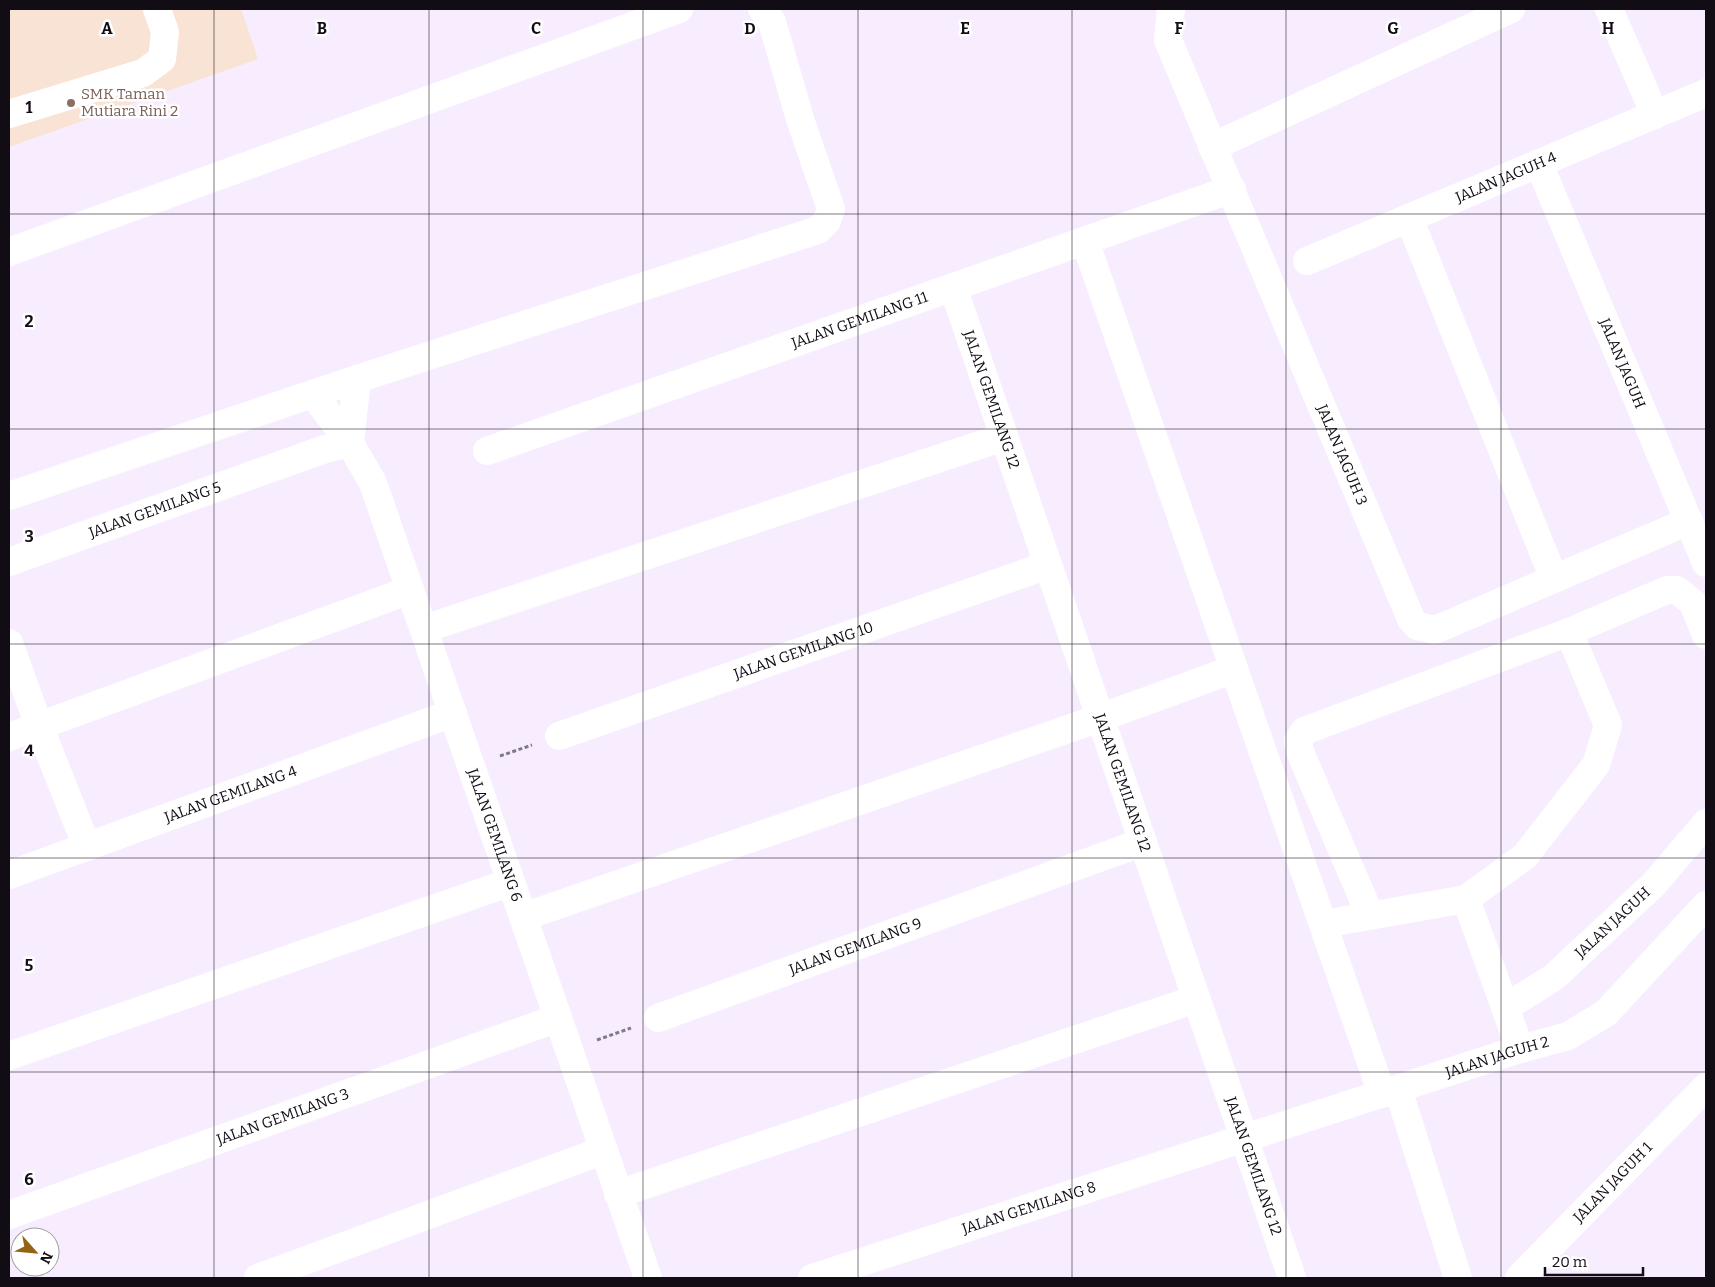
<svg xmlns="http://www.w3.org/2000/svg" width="1715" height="1287" font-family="Bitter,serif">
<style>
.education{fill:#f9e3d5}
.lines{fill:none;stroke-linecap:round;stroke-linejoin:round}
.path{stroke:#817986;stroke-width:3;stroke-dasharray:4 2.5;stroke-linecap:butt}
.minor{stroke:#fff;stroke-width:28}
.grid{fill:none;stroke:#120c15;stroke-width:1;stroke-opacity:0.55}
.education-dot{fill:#8d6e63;stroke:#fff;stroke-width:2}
.labels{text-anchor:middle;stroke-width:5;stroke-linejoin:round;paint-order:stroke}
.education-label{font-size:15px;fill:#785e54;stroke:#fff;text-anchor:start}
.street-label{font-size:15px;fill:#120c15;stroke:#fff}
.grid-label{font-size:16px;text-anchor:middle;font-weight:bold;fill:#120c15;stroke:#fff;stroke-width:5;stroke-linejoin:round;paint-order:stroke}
</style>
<rect width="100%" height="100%" fill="#f8edfe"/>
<path class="education" d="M9,9H241L258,59L9,147Z"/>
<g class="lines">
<path class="path" d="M500,756L532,745
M597,1040L631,1028"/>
<g class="minor">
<path id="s1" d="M1171,9L1168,40L1411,619L1417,626L1435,630L1689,521"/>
<path d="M1609,9L1655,115"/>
<path d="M9,114L143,73L162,59L165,32L157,9"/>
<path d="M1212,147L1511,9"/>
<path id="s2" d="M1539,164L1706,563"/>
<path d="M1409,218L1554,579"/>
<path d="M1085,241L1382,1094"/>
<path d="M9,252L679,9"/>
<path id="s3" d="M1307,261L1706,93"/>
<path id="s4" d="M953,287L1292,1278"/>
<path d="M313,394L350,443L357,379"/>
<path id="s5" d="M487,451L1232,189"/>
<path d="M9,496L357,379L818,230L827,221L831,209L800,119L772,22L762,9"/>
<path id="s6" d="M9,562L325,449L350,443L373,483L648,1278"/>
<path d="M424,629L1004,437"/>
<path d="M9,643L39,726L87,847"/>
<path id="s7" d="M559,736L1048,565"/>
<path d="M9,737L410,590"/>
<path id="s8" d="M9,875L453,713"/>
<path d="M1466,899L1520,1049"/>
<path d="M1370,915L1300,752L1298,741L1304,731L1569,632L1667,590H1677L1693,603L1706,635"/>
<path d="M523,917L1100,718L1234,669"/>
<path d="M1323,924L1466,899L1525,856L1596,765L1608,725L1569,632"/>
<path id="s9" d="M1505,1008L1554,977L1654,884L1706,823"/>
<path id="s10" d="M658,1018L1143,842"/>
<path d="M9,1056L511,882"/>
<path d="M1398,1089L1458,1278"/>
<path d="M618,1194L1196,999"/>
<path id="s11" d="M9,1215L558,1018"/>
<path d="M258,1278L604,1150"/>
<path id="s12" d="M812,1278L1520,1049L1568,1036L1606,1013L1706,905"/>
<path id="s13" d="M1519,1278L1706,1087"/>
</g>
</g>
<path class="grid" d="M214,9V1278M429,9V1278M643,9V1278M858,9V1278M1072,9V1278M1286,9V1278M1501,9V1278M9,214H1706M9,429H1706M9,644H1706M9,858H1706M9,1072H1706"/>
<circle class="education-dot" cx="71" cy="103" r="5"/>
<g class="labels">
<g class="education-label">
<text x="81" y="99">SMK Taman<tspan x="81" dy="17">Mutiara Rini 2</tspan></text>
</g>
<g class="street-label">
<text dy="5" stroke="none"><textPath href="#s3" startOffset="216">JALAN JAGUH 4</textPath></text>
<text dy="5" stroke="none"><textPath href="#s5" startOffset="395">JALAN GEMILANG 11</textPath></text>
<text dy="5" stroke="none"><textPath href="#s2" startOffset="216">JALAN JAGUH</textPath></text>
<text dy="5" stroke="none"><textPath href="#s4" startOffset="119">JALAN GEMILANG 12</textPath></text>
<text dy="5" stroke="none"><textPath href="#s1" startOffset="481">JALAN JAGUH 3</textPath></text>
<text dy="5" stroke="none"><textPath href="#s6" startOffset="155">JALAN GEMILANG 5</textPath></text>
<text dy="5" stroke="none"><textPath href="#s7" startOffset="259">JALAN GEMILANG 10</textPath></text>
<text dy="5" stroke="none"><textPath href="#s4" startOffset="524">JALAN GEMILANG 12</textPath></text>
<text dy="5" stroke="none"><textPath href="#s8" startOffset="236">JALAN GEMILANG 4</textPath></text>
<text dy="5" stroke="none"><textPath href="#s6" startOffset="780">JALAN GEMILANG 6</textPath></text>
<text dy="5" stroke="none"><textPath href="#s9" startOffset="138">JALAN JAGUH</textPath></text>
<text dy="5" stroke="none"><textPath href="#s10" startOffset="210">JALAN GEMILANG 9</textPath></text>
<text dy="5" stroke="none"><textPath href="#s12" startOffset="720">JALAN JAGUH 2</textPath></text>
<text dy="5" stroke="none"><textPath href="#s11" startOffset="291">JALAN GEMILANG 3</textPath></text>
<text dy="5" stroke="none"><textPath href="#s4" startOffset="929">JALAN GEMILANG 12</textPath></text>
<text dy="5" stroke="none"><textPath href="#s13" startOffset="134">JALAN JAGUH 1</textPath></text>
<text dy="5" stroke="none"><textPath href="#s12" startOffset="228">JALAN GEMILANG 8</textPath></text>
</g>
</g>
<g class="grid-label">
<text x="107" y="34">A</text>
<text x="322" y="34">B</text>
<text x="536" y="34">C</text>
<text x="750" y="34">D</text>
<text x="965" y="34">E</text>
<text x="1179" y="34">F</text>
<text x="1393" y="34">G</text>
<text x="1608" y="34">H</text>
<text x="29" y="113">1</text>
<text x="29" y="327">2</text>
<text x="29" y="542">3</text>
<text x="29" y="756">4</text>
<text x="29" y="971">5</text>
<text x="29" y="1185">6</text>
</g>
<rect width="1715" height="1287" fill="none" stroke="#120c15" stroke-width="20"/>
<g transform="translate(35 1252) rotate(117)"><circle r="24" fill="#ffffff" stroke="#a09ea1"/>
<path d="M0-4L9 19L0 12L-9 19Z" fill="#946314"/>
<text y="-8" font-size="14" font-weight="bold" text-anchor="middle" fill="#120c15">N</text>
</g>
<path d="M1545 1267v8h98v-8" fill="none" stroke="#120c15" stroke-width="2.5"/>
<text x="1552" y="1267" font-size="15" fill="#120c15" stroke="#ffffff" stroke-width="4" paint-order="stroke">20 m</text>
</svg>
